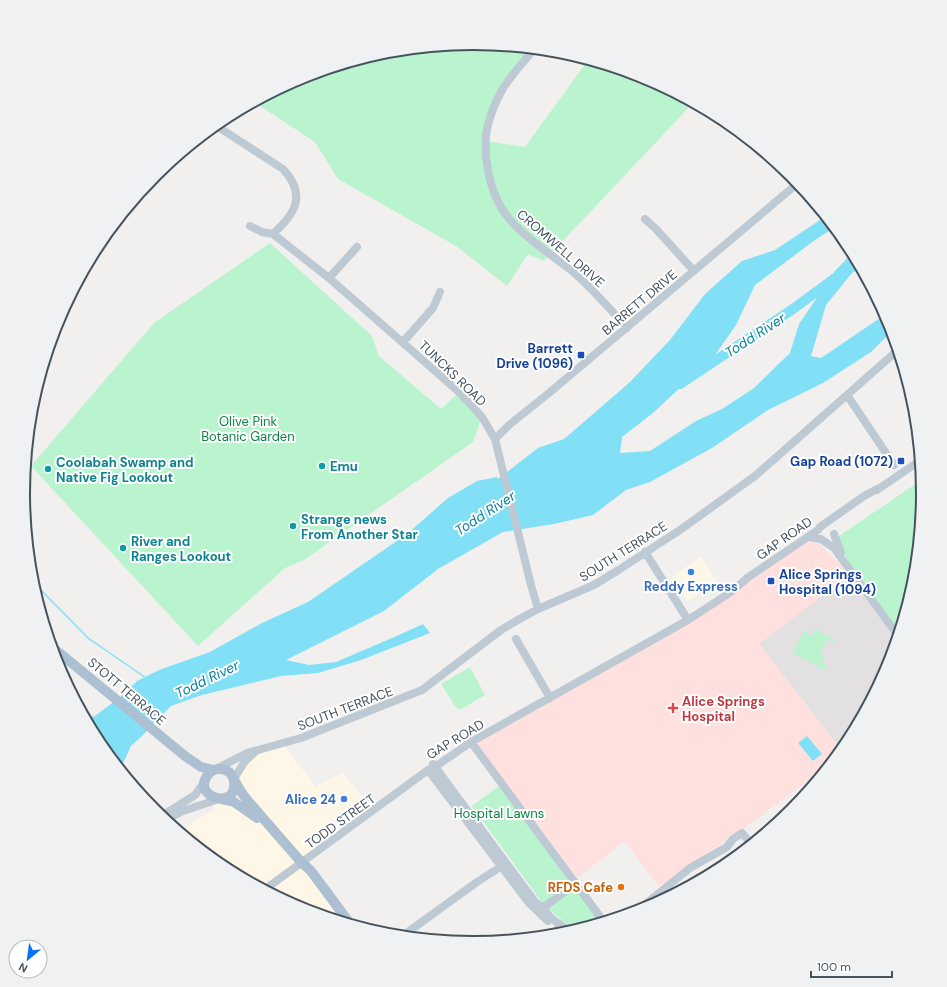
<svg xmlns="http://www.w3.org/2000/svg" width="947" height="987" font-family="'DM Sans',sans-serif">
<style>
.commercial{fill:#fef7e7}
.education{fill:#e3e0e1}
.medical{fill:#fee0de}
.green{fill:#b9f4cf}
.water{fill:#81e0f6}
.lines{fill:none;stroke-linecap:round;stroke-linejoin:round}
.stream{stroke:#81e0f6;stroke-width:1.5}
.river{stroke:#81e0f6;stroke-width:10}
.minor{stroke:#becad3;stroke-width:8}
.major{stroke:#acc0d1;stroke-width:10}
.transit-dot{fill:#1a4fb4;stroke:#fff;stroke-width:1.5}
.culture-dot{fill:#0f9aa8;stroke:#fff;stroke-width:1.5}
.shop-dot{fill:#3f7fe0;stroke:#fff;stroke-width:1.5}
.health-dot{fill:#e0444e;stroke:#fff;stroke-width:1.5}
.food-dot{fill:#e8710a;stroke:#fff;stroke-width:1.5}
.labels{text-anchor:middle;stroke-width:4;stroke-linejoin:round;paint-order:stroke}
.street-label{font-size:13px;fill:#45535f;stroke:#fff}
.transit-label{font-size:13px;font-weight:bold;fill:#164399;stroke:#fff;text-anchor:end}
.park-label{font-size:13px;fill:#0d8446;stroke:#fff}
.culture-label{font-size:13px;font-weight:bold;fill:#0d838f;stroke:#fff;text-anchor:start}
.shop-label{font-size:13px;font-weight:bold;fill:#366cbe;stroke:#fff}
.health-label{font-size:13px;font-weight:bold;fill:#be3a42;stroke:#fff;text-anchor:start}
.food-label{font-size:13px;font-weight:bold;fill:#c56008;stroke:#fff;text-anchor:end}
.water-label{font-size:14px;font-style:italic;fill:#03819e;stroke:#fff}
.rim{fill:none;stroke:#45535f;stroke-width:2}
</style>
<rect width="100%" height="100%" fill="#f2efef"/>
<path class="commercial" d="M701,557L717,582L688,601L672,576Z
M282,743L316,787L343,772L373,812L302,863L307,874L343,922L301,910L223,868L180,833L192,823L215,809L212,801L217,799L251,813L235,783L254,753Z"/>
<path class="education" d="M851,572L899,637L890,666L848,744L842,751L759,644Z"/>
<path class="medical" d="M805,541L818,543L849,572L845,578L759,644L842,751L833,762L750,824L659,887L625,841L577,878L476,744L684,625Z"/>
<path class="green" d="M474,43L534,49L501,92L487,141L525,147L588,60L646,77L693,103L544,261L528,254L507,286L456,246L338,179L315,142L254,102L301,77L386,52Z
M270,243L372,336L379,356L441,409L459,392L482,417L473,442L304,560L285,568L198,646L31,466L154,323Z
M923,479L924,494L915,582L899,637L851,572L839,536Z
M815,629L835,640L834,642L828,639L820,653L825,656L821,662L827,666L825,670L793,653L804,631L812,636Z
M470,667L485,695L460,710L459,708L457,709L441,684Z
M500,785L601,923C595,925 585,930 579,929C566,926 550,910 541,901L472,806Z"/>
<path class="water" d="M826,216L835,227L815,240L755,285L736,325L715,355L653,413L622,437L620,453L650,451L696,421L722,409L754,388L790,353L799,324L835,271L853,252L861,268L852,273L826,305L811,356L821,358L886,314L893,330L871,352L823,383L768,410L712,448L650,482L626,490L593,515L554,524L503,532L438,569L384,611L286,660L309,665L336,662L399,635L423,624L430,633L361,660L318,673L281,676L202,695L171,706L142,736L131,746L120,770L99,744L86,719L95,716L124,694L137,681L159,670L210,652L262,623L308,602L407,534L448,498L477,481L497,477L498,479L538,448L564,439L629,383L670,340L705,294L742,261L775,250Z
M807,736L822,754L813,761L798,743Z"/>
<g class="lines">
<path class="stream" d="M32,581L88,638L146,678"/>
<path class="river" d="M680,384L793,309L835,278"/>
<path class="minor" d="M534,49C523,63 509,77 501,92C494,105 488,121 486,135C484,164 491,199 511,221C529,241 551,254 572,271C592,288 609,308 627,328
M215,125L283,169C295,182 302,198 290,215C286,222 279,228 273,234
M645,219L656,229L694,271
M250,226L262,232L273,234L329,278L459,392L482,417L495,439L531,585L538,609
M329,278L357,247
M403,342L433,308L440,292
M847,395L894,465
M495,439L509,425L549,393L798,183
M877,490L921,460
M834,534L841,553
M808,537L821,539L834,548L899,637
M645,552L688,620
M747,578L818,530L820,527L864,496L881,487
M516,639L550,698
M471,742L604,922
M433,764L535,902L539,905L544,907C547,918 563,927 574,932
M216,769L247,753L301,738L422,690L501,630L516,621L538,609L594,585L617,571L680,530L755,476L898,350
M428,770L529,903L548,921
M234,779L245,761L255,752
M165,814L195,795L204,783
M165,820L183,811L219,799
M264,890L428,770L435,767L471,742L688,620L731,592L751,575
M540,910L575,884
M633,914L690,868L727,847L733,839L742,833L752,845
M554,936L560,924
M401,937L477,882L505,864"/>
<path class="major" d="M51,646L185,756L201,767L214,770
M234,780C239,811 192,798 207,776C212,768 222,767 229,772C233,775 234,781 237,785C240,791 244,796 248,801L302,863L311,871L351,925
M221,799L234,802L257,818"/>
</g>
<g class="transit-dot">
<rect x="577" y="351" width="8" height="8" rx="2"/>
<rect x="897" y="457" width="8" height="8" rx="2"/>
<rect x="767" y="577" width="8" height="8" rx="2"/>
</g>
<g class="culture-dot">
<circle cx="322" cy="466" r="4"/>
<circle cx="48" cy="469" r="4"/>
<circle cx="293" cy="526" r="4"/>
<circle cx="123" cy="548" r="4"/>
</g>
<g class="shop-dot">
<circle cx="691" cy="572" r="4"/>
<circle cx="344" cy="799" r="4"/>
</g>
<path class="health-dot" d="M671 702h4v4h4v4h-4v4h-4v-4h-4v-4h4z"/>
<circle class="food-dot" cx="621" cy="887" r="4"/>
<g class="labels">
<g class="street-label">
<text transform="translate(561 248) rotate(41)" y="5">CROMWELL DRIVE</text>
<text transform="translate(639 302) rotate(-40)" y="5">BARRETT DRIVE</text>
<text transform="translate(453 373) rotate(44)" y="5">TUNCKS ROAD</text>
<text transform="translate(784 538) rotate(-35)" y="5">GAP ROAD</text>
<text transform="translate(623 551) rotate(-32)" y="5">SOUTH TERRACE</text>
<text transform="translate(127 691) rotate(40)" y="5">STOTT TERRACE</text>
<text transform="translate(345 708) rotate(-21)" y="5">SOUTH TERRACE</text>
<text transform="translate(455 739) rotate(-31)" y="5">GAP ROAD</text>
<text transform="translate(340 821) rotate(-36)" y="5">TODD STREET</text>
</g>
<g class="transit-label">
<text x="573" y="353">Barrett<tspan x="573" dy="15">Drive (1096)</tspan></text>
<text x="893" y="466">Gap Road (1072)</text>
<text x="779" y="579" text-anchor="start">Alice Springs<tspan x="779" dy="15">Hospital (1094)</tspan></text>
</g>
<g class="park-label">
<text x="248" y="426">Olive Pink<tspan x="248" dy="15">Botanic Garden</tspan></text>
<text x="499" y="818">Hospital Lawns</text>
</g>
<g class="culture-label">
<text x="56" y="467">Coolabah Swamp and<tspan x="56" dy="15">Native Fig Lookout</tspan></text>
<text x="330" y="471">Emu</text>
<text x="301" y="524">Strange news<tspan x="301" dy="15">From Another Star</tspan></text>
<text x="131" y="546">River and<tspan x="131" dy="15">Ranges Lookout</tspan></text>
</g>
<g class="shop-label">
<text x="691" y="591">Reddy Express</text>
<text x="336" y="804" text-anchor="end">Alice 24</text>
</g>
<g class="health-label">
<text x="682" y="706">Alice Springs<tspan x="682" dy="15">Hospital</tspan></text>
</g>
<g class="food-label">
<text x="613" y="892">RFDS Cafe</text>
</g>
<g class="water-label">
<text transform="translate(755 335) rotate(-33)" y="5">Todd River</text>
<text transform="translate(485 513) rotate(-33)" y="5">Todd River</text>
<text transform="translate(207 679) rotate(-26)" y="5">Todd River</text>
</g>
</g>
<path d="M0 0H947V987H0ZM30 493a443 443 0 1 1 886 0a443 443 0 1 1-886 0Z" fill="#f0f1f2" fill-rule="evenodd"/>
<path class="rim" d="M30 493a443 443 0 1 1 886 0a443 443 0 1 1-886 0Z"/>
<g transform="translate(28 959) rotate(209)"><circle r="19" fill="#ffffff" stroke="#b5babf"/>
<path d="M0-3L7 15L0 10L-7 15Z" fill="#0573f6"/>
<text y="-6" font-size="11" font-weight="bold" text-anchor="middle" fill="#45535f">N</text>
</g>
<path d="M811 971v6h81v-6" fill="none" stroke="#45535f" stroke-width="2"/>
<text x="817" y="971" font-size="12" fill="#45535f" stroke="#ffffff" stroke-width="3" paint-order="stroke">100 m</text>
</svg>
